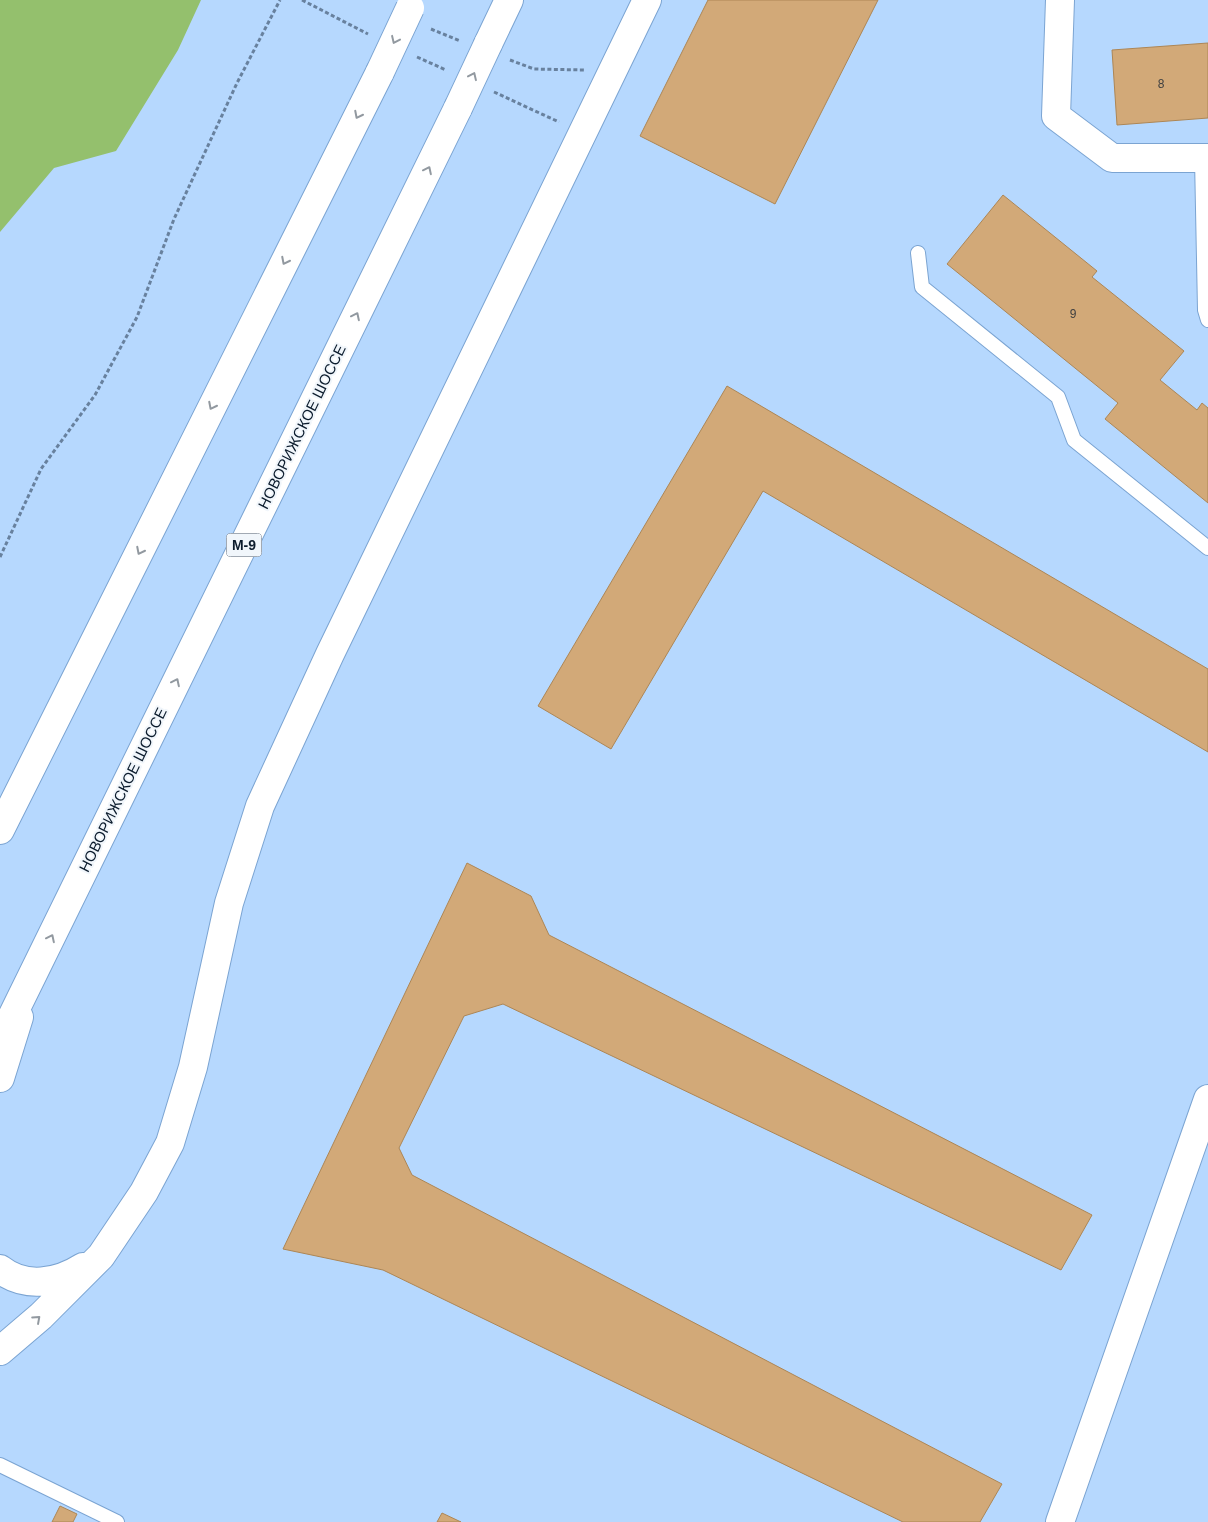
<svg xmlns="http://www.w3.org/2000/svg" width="1208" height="1522" font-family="Arial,sans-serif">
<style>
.green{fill:#94c06d}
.building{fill:#d2a978;stroke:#ad8655}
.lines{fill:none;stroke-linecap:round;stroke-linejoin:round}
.lane-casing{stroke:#7ba4d2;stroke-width:16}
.street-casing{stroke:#7ba4d2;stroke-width:30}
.secondary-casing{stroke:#7ba4d2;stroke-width:30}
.highway-casing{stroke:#7ba4d2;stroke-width:30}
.path{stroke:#68819e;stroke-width:3;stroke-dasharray:4 2.5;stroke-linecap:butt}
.lane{stroke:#fff;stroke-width:14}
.street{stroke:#fff;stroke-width:28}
.secondary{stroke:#fff;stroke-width:28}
.highway{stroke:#fff;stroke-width:28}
.highway-bridge-casing{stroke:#7ba4d2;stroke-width:30;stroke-linecap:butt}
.highway-bridge{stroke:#fff;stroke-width:28}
.oneway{stroke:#9299a0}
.labels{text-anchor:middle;stroke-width:4;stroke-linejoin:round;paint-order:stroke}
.number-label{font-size:12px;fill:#3e3f40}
.shield{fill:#f1f6fb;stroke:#515d6b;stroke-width:1}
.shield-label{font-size:14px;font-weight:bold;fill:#0c1c2d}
.street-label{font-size:15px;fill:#0c1c2d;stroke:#f1f6fb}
</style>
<rect width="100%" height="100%" fill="#b6d8fe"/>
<path class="green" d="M0,0H201L178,50L116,151L54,168L0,232Z"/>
<path class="building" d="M708,0H878L775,204L640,136Z
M1208,43V118L1117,125L1112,50Z
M1003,195L1097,271L1092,277L1184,351L1160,380L1197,410L1202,403L1208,408V503L1105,419L1118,403L947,264Z
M727,386L1208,669V752L763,491L611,749L538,706Z
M467,863L531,896L549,935L1092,1215L1061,1270L503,1004L464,1016L399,1148L412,1175L1002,1484L980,1522H903L383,1270L283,1249Z
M60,1506L77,1514L73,1522H52Z
M442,1513L461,1522H437Z"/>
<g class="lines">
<defs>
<path id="lane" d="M1202,158L1205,310L1208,320
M918,253L922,287L1058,397L1074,440L1208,548
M0,1465L117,1522"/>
<path id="street" d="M1060,0L1056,116L1112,158H1208
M0,1078L19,1017
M0,1269C25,1289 58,1283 83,1267
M0,1351L41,1316L101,1256L144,1192L170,1143L193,1067L229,903L260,806L330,654L647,0"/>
<path id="secondary" d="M1060,1522L1208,1099"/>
<path id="highway" d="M488,44L509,0
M0,830L380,72
M0,1041L458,108"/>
</defs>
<use href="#lane" class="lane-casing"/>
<use href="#street" class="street-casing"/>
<use href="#secondary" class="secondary-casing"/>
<use href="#highway" class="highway-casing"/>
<path class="path" d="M302,0L368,34
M431,29L460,41
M417,57L446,70
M510,60L534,69L584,70
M494,92L559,122
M0,557L41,469L95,395L137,317L174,219L237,83L280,0"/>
<use href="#lane" class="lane"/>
<use href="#street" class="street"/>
<use href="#secondary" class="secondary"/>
<use href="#highway" class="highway"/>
<defs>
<path id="highway-bridge" d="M380,72L410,8
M458,108L488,44"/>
</defs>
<use href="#highway-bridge" class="highway-bridge-casing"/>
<use href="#highway-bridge" class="highway-bridge"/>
</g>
<defs><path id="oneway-chevron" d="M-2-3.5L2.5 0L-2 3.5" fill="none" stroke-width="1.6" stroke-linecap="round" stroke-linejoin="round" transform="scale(1.25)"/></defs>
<g class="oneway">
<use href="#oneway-chevron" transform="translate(395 40) rotate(115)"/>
<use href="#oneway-chevron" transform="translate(473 76) rotate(-65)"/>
<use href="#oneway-chevron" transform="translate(358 115) rotate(117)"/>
<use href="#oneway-chevron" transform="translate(428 170) rotate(-64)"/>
<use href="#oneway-chevron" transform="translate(285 261) rotate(117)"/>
<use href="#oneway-chevron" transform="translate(356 316) rotate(-64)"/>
<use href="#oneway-chevron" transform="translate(212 406) rotate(117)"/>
<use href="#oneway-chevron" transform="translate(140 551) rotate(117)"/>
<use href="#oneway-chevron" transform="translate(176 682) rotate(-64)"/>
<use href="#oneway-chevron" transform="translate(51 938) rotate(-64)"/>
<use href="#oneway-chevron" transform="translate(37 1319) rotate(-42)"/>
</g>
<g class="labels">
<g class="number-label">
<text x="1161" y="88">8</text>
<text x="1073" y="318">9</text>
</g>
<rect class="shield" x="226.5" y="533.5" width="35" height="23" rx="4"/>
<g class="shield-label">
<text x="244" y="550">М-9</text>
</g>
<g class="street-label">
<text transform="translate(302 427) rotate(-64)" y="5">НОВОРИЖСКОЕ ШОССЕ</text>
<text transform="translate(123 790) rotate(-64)" y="5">НОВОРИЖСКОЕ ШОССЕ</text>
</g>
</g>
</svg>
